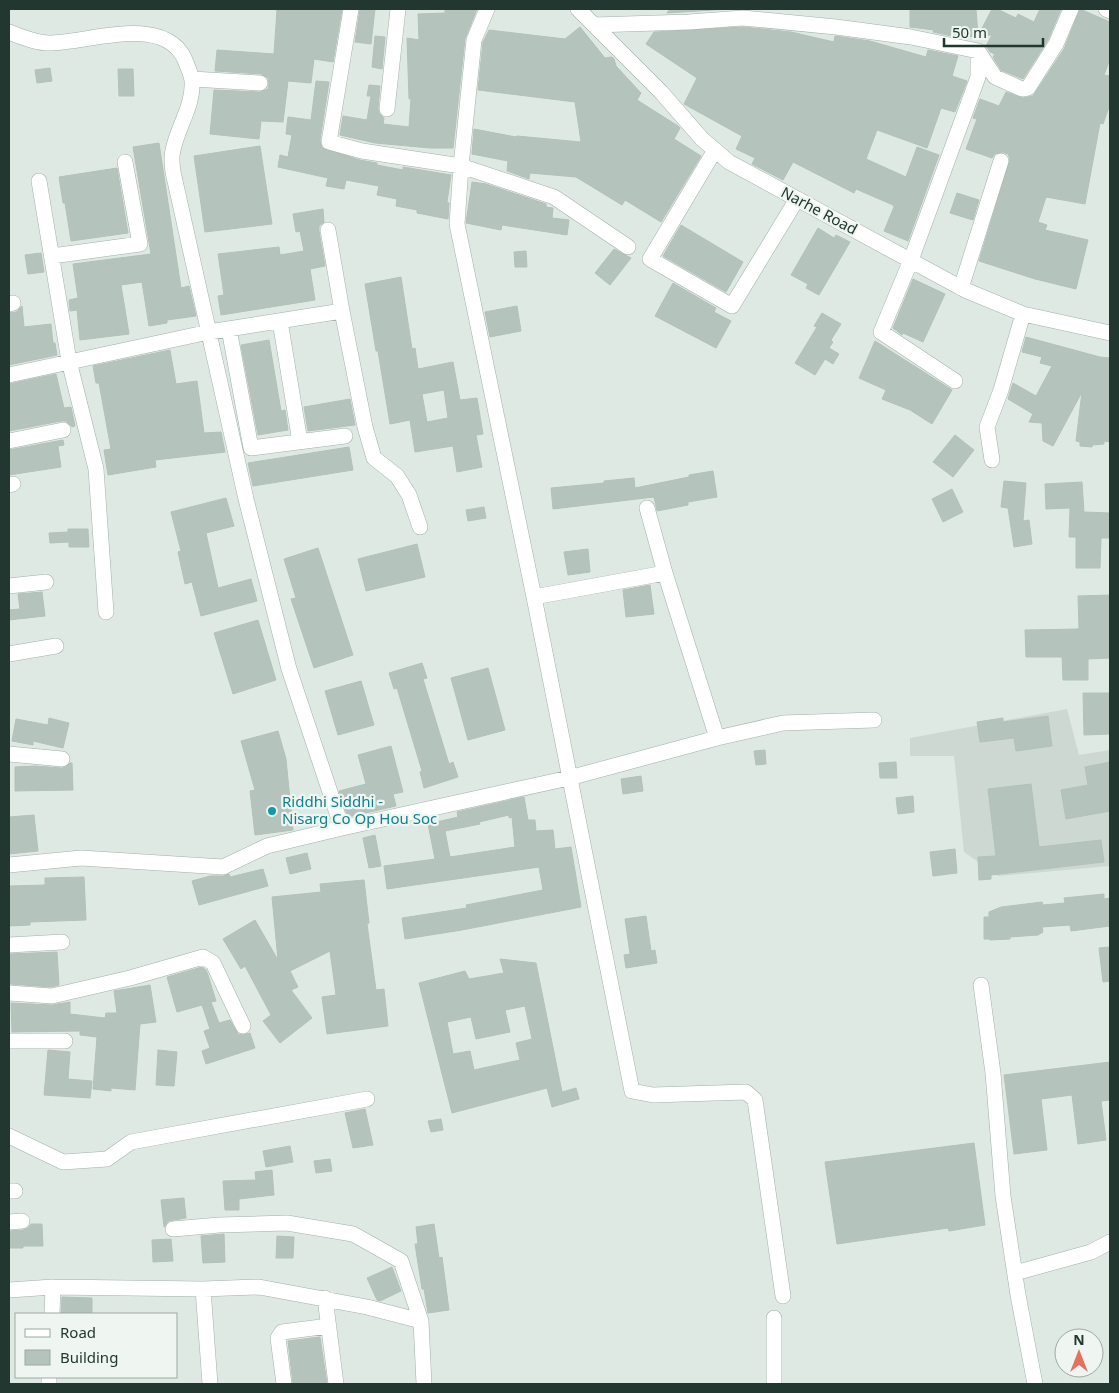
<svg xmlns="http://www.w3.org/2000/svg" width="1119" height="1393" font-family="'Noto Sans',sans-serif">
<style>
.built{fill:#cdd8d2}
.building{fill:#b4c3bc;stroke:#b2c2b9;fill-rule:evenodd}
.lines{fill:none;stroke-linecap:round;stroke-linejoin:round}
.minor-casing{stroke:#a2b0a9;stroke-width:16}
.minor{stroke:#fff;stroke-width:15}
.culture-dot{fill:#0f9aa8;stroke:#eff6f1;stroke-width:2}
.labels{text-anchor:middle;stroke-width:4.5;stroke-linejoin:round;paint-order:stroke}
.street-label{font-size:15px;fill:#21372f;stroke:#eff6f1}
.culture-label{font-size:15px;fill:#0d838f;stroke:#eff6f1;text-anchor:start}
</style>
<rect width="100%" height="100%" fill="#dfe9e3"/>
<path class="built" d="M1067,709L1079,755L1110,750V866L998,876L964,852L954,756H910V738Z"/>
<path class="building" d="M277,9H342L333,62L314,59L311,83L288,81L283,122L261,121L259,139L210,134L214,90L260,92L268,89L269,84L268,78L261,74L215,71L217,50L274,54Z
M360,9H375L371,44L355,42Z
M445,9H477L465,39L453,148H430L375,143L340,135L343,116L367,120L371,96H367L369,85L380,86L378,108L379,113L384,118L383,124L409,127L411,99H409L407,38L419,40L418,14L445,13Z
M670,9H729L667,13Z
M910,9H976L978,36L957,37L933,32L934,30L910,27Z
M992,9H997L1016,18L1018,14L1034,22L1040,9H1061L1048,40L1023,79L1001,70L993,57L995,54L990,52L986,46L992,35L978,36Z
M1080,9L1110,22V59L1104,75L1110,76V104L1103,124L1100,123L1085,204L1046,197L1038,222L1047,225L1045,230L1088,240L1076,289L1035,279L979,261L1010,159L1008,154L1003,152L995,154L992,158L966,149L977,119L973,118L980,99L999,106L1006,92L1023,98L1033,96L1064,49Z
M580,27L605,58L612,57L614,59L616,66L641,93L637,100L678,126L680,128L674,139L701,156L661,222L625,200L622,205L576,177L530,173L529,179L507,171L508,161L472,154L474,129L516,137L517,136L581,142L575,102L478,90L483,42L489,30L565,39Z
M743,27L791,32L834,42L835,36L870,41L926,57L928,50L958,56L952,76L967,81L955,112L941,108L927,148L877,130L866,159L906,177L917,147L939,155L908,241L884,231L894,207L893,205L856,189L854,193L793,162L783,180L752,164L755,158L736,149L742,136L684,104L697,78L646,44L654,32Z
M375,36L385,37L382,69L372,67Z
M50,68L52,81L37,83L35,70Z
M118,69H133L134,96H119Z
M316,81L329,82L320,140L322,148L360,160L377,163V165L403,170V167L451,175L447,202L449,203L448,219L417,213V210L396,206L397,199L377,195L379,186L346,180L344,189L326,186L328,178L278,167L280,155L288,157L292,135L286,134L288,117L311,120Z
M159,143L181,288L189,286L196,316L167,320V323L149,326L142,282L121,285L129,334L80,340L77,310L70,311L69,300L78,298L73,264L151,254L133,147Z
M260,146L272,224L205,232L194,156Z
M117,168L128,233L71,241L65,203H63L59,177Z
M472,182L486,184L546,204V207L553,208L552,218L569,220L567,235L502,225L501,230L466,223Z
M957,193L979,200L973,220L950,213Z
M323,209L324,222L319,226V231L325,266L310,269L315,300L221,315L218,296L224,295L218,254L279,247L280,255L304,251L300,231L296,232L293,214Z
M681,225L743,262L726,292L663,256Z
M818,228L834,238L836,235L850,242L819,295L806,288L808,284L791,275Z
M614,249L631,258L610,285L595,273Z
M526,251L527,267H515L514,252Z
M41,253L44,272L28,274L25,255Z
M401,277L412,349L415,348L418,369L453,362L460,400L477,398L483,434L476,435L482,467L457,472L453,446L415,452L410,420L390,424L378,351H376L365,284ZM444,390L448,418L427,422L422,394Z
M913,279L945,294L923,342L903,333L902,335L893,328Z
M673,283L716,308L714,312L731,321L716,348L655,316Z
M22,306L24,327L51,324L53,343H55L57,355L9,365V313L16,312Z
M517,306L521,331L490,337L485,312Z
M822,313L841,324L831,340L833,342L829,348L839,354L833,364L825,359L815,375L795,363L817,327L814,326Z
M1026,337L1100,357L1110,358V442L1104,441V444L1092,445V447L1080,446V442L1076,441L1082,392L1053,446L1043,441L1042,423L1029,422L1033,414L1008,399L1013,383L1036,396L1052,366L1040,363L1042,357L1022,352Z
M269,340L281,411L285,410L288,430L258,435L241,345Z
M875,341L952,390L932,424L910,410L882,399L886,390L859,378Z
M170,350L176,384L197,381L204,433L221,432L225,452L155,460L156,467L108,475L104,450L111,449L99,383H96L93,366Z
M56,374L64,408L71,407L75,426L72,427L66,421H61L9,431V384Z
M350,399L355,425L308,431L304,407Z
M955,435L974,450L953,477L933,462Z
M63,440L64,445L58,446L61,467L9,475V450Z
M349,447L353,470L253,486L248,463Z
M713,471L717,497L688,502V505L657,511L654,497L553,509L551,488L604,483V481L634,478L635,488L689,477V475Z
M1004,481L1026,483L1023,521L1029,520L1032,544L1014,547L1008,508L1001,507Z
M1082,482L1084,512L1110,513V538H1101L1100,568H1076V537H1069L1070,508L1046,509L1045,484Z
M952,489L963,512L943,522L932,499Z
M226,498L234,526L206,533L218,588L251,579L257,601L201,616L192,582L185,584L178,552L181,551L171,512Z
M484,507L486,518L468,521L466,510Z
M68,529H88L89,547H69V542L50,543L49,533L68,532Z
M417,544L425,577L366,591L358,559Z
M318,548L353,655L314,668L291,599L296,598L284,559Z
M588,549L590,572L568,575L564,552Z
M650,585L654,614L626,617L623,590Z
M42,592L45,616L9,620V610L20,609L18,594Z
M1110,595V658L1088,659V680H1063L1062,657H1026L1025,630L1079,629L1078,596Z
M258,620L276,680L233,694L214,633Z
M422,663L427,678L423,679L449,764L453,762L458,777L424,788L420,772L422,771L397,688L394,689L389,673Z
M488,668L505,730L468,740L451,678Z
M361,681L374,725L338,735L325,691Z
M1083,693H1110V734L1084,735Z
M1048,716L1052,746L1016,751L1014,738L980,742L977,722L1003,718V722Z
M49,718L69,723L63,748L33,741V745L12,741L16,719L48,725Z
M278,731L286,759L293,830L255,835L250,791L255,790L241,741Z
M391,746L403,792L393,794L396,806L348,817L339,791L366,784L358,755Z
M765,750L766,764L756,765L754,751Z
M896,762L897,778H880L879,763Z
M1110,762V811L1066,819L1061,790L1088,785L1085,767Z
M70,763H72L73,790L15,791V767L35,766L62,768L66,767Z
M641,776L643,791L623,794L621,779Z
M1031,784L1039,847L1101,840L1104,862L991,875V879L979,880L978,857L996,856L988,789Z
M913,796L914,812L898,814L896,798Z
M524,797L528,820H535L536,831L553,830L555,849L571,847L581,907L462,930L405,939L402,918L467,908L466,905L543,890L539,867L387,889L384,866L435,859L428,824L458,817L457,812ZM509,815V818L512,817L515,847L450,857L445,831L480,824L479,822Z
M34,815L38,851L9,854V817Z
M375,835L381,866L369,868L363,838Z
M955,849L957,873L933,876L930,852Z
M307,853L311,869L290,874L286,858Z
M263,869L268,886L199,905L192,881L210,876H223L229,874L230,877Z
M84,877L86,920L30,922V925L9,926V886L45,885V878Z
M364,880L369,923L367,924L376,990L384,989L388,1026L327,1034L322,997L336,995L330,951L290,971L298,987L291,990L312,1018L280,1043L263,1021L271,1015L245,966L241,969L223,939L255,920L278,960L272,897L321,892L320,884Z
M1104,894V899L1110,898V926L1071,931L1070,925L1042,927L1043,932L1038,935L1010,937V939L990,940V939H984V917H989V912L1001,907L1042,902L1043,905L1065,903L1064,898Z
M646,916L651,951L655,950L657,963L626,968L624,955L630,954L625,919Z
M1110,947V981L1103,982L1099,948Z
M57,952L59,985L51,987L10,984L9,954Z
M500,959L536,963L562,1092L576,1088L579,1099L552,1107L547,1088L452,1113L419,983L465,971L469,979L504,973ZM525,1006L532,1039L516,1043L520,1060L474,1070L470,1051L453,1054L447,1022L471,1017L476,1039L510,1032L505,1010Z
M202,967L206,970L208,975L216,1001L211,1002L219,1023L230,1020L238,1034L243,1035L250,1033L255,1048L206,1064L202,1051L210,1048L204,1031L210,1029L202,1005L177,1012L167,977Z
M150,985L156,1022L140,1024L135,1090L111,1088V1091L93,1089L97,1037L80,1035V1031L12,1032L11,1003L52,1005L70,1002V1014L105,1018L106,1013H117L114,991Z
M48,1050L70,1052L68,1079L92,1081L90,1098L44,1095Z
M158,1050L177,1052L174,1086L156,1085Z
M1110,1062V1100L1101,1101L1106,1140L1078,1144L1072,1095L1041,1099L1047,1150L1014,1154L1004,1075Z
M365,1109L373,1145L353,1148L345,1113Z
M441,1119L443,1130L431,1132L428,1121Z
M974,1143L985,1225L949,1231L948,1228L837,1244L825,1162Z
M290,1146L293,1162L266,1167L263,1151Z
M330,1159L332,1171L316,1173L314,1161Z
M272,1170L274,1195L239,1199V1210H225L223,1181L256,1180L255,1172Z
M184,1198L186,1218L168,1221L164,1227L161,1200Z
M31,1224H42L43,1246H23V1248H9V1231L23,1230L28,1228Z
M434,1224L439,1258L442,1257L449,1310L428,1313L424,1289H422L415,1244H418L416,1227Z
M224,1234L225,1262L203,1263L201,1236Z
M277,1236L294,1237L293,1258H276Z
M171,1239L173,1261L153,1262L152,1240Z
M392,1267L401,1291L380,1301L377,1300L367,1278Z
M62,1297L92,1298V1314H61Z
M320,1337L327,1384H293L288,1341Z"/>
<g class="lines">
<defs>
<path id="minor" d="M351,9L329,142L362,151L461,166L554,197L628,247
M487,9L474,40L461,166L457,224L534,597L632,1091L653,1095L746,1092L755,1100L783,1296
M578,9L661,92L702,139L729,162L965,290L1023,314L1110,333
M1106,9L1110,11
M594,25L689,22L743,18L836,27L911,37L978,51L995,77L1022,89L1028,88L1056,44L1071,9
M9,32C21,37 36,43 49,43C89,43 170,11 187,65C189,70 191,75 192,80C194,105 178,126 173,150C171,157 172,165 173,172L246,499L289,669L342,828L267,846L223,867L81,858L9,865
M192,79L260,83
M387,109L398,9
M715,150L650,259L732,306L797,199
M39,181L69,361L96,469L106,612
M328,230L342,311
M52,256L140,244L125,162
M961,288L1001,161
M9,304L13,303
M280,321L300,442
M229,329L251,448L345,436
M9,375L209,332L342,311L365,427L374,458L397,476L409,495L420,527
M955,381L881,332L911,260L978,77V51
M9,441L63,430
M992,460L987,427L1001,390L1023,314
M9,485L13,484
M647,508L665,573L717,738
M9,586L46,582
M534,597L665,573
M9,654L56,646
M9,754L62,759
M342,828L569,778L717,738L783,723L874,720
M9,945L62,942
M981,985L993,1073L1003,1196L1018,1295L1035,1384
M9,993L52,996L130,978L203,957L213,963L243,1026
M9,1041H65
M9,1136L63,1162L107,1159L131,1142L367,1099
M9,1191H15
M9,1222L22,1221
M173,1229L219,1225L287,1223L353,1234L401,1261L421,1321L424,1384
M1015,1273L1091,1252L1110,1242
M203,1289L210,1384
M9,1290L53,1287L203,1289L259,1287L367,1307L421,1321
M325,1298L336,1384
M52,1314L53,1287
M49,1384V1377
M284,1384L278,1338L282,1332L329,1326
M774,1384V1318"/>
</defs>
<use href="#minor" class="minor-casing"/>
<use href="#minor" class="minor"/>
</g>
<circle class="culture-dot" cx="272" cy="811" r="5"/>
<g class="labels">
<g class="street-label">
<text transform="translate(819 211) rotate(28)" y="5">Narhe Road</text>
</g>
<g class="culture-label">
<text x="282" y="807">Riddhi Siddhi -<tspan x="282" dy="17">Nisarg Co Op Hou Soc</tspan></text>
</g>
</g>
<rect width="1119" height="1393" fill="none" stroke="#21372f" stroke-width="20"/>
<rect x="15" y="1313" width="162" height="65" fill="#eff6f1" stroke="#9daaa3"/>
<rect x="25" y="1329" width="25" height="8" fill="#ffffff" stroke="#9daaa3"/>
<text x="60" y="1338" font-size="15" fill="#21372f">Road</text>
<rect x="25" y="1350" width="25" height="15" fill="#b4c3bc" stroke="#9daaa3"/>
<text x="60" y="1363" font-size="15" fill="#21372f">Building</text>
<g transform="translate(1079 1353)"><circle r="24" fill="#eff6f1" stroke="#9daaa3"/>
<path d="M0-4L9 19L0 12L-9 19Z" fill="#e6705f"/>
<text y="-8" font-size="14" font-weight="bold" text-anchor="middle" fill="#21372f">N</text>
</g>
<path d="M944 38v8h99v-8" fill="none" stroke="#21372f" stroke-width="2.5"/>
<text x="952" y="38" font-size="15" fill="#21372f" stroke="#eff6f1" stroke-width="4" paint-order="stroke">50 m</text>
</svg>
